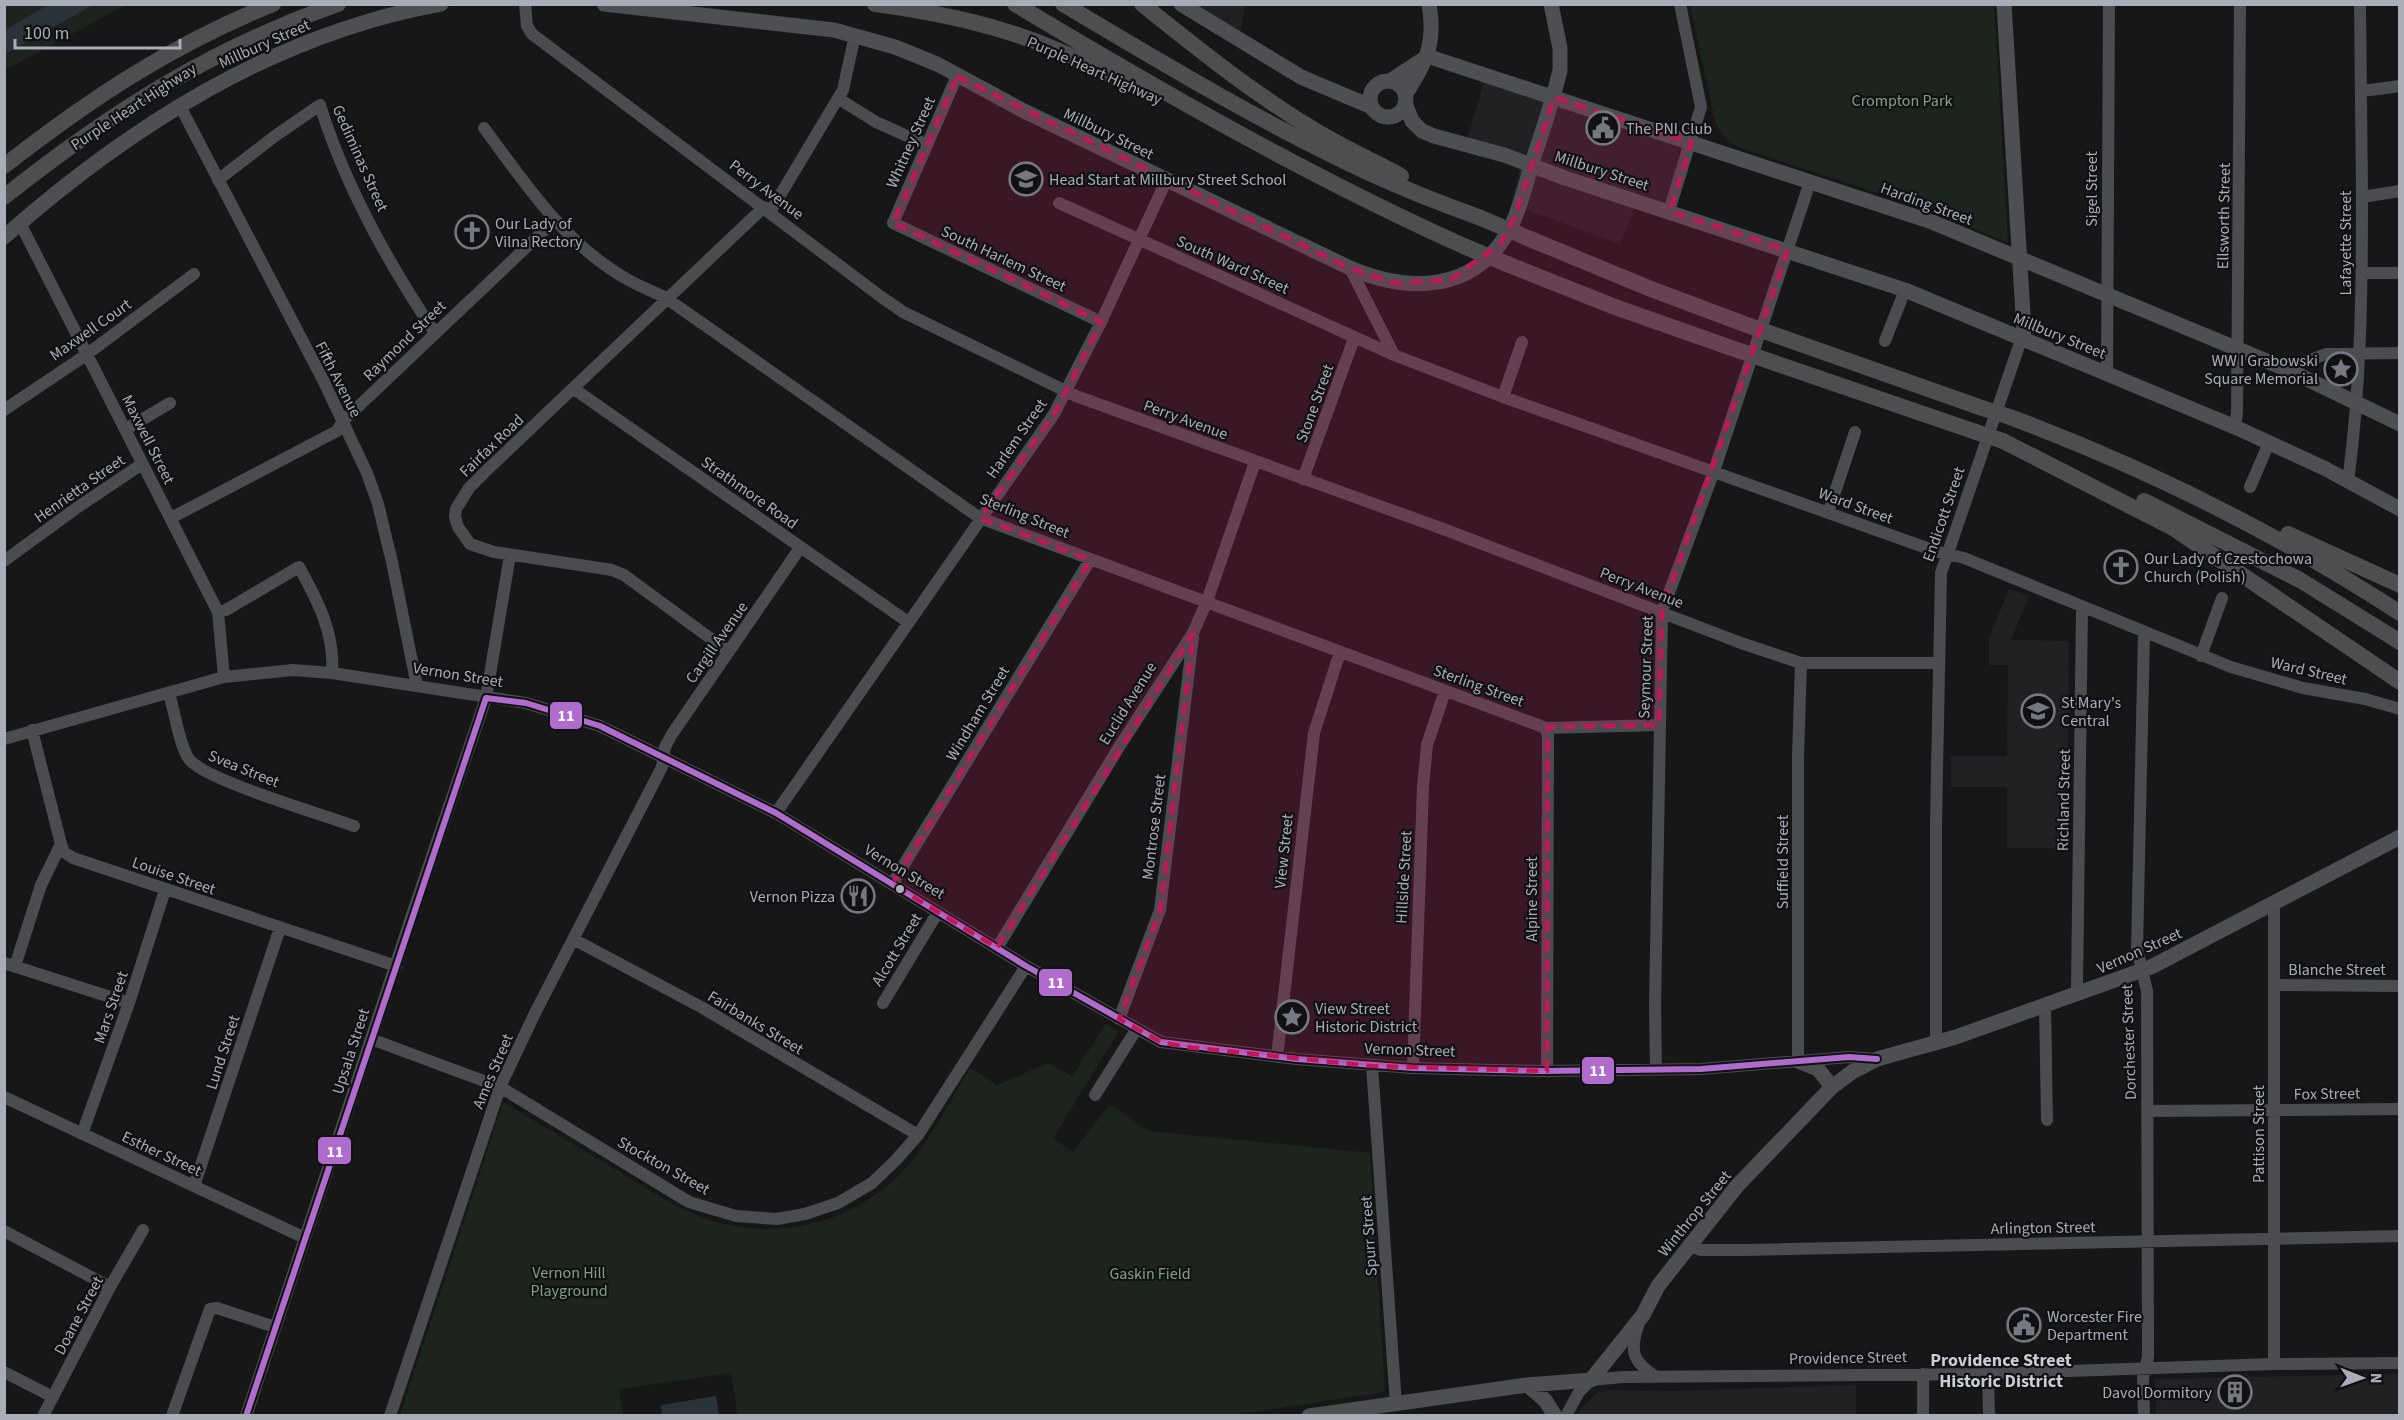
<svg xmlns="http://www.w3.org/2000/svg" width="2404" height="1420" font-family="'Source Sans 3',sans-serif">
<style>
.built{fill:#212123}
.green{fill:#1d241e}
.water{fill:#2a3239}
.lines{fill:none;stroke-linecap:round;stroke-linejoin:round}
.minor{stroke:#4b4c50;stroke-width:12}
.major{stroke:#4d4f52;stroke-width:15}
.highway{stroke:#4e4e51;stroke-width:16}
.highway-bridge{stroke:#4e4e51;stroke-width:16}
.bus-1-casing{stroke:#111113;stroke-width:10}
.bus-1{stroke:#b06ccc;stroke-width:6}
.marked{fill:#c2185b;fill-opacity:0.2;stroke:#c2185b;stroke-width:4.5;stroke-dasharray:12 8;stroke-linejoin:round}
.bus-dot{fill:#a8adb8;stroke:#111113;stroke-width:2}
.labels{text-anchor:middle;stroke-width:4.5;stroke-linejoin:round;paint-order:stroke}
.street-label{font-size:16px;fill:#a8adb8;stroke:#111113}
.park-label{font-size:16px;fill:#7fa381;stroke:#111113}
.poi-label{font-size:16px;fill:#a8adb8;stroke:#111113;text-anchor:start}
.neighbourhood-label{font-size:18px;font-weight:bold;fill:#c9ccd4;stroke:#111113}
.line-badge{stroke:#111113;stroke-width:2}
.badge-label{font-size:16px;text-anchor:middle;font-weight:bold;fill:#fff}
</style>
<rect width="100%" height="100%" fill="#171717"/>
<path class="built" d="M1193,5H1245L1240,33Z
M1487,72L1691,137L1666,208L1638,199L1620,244L1511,204L1523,158L1467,140Z
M2009,589L2029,596L2011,640L2069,641L2067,848H2007V787H1951V756H2007L2008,665H1989V638Z
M2399,1374V1415H2156L2155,1379Z
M1856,1385V1415H1578L1581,1409L1597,1393L1610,1390L1674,1391Z"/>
<path class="green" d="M5,4L126,5L5,70Z
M1690,5H1994L2008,243L1921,207L1744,149C1730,144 1721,135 1715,121Z
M1106,1024L1119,1031L1053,1138L1073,1152L1110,1104L1148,1131L1370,1153L1385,1392L1225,1416H738L731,1373L619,1389L623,1415H400L503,1102C539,1124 576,1146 613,1168C640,1184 667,1203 696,1215C765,1243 847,1228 899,1175C929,1145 948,1104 970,1068L997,1085L1049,1063L1072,1076Z"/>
<path class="water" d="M48,5H93L5,54V30Z
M716,1396L719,1414L662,1415L661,1405Z"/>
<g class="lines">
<path class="minor" d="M525,4L527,26L532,34L880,296L903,312L1076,396L1446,530L1741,643L1801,663H1938
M957,76L893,223L1101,322
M2362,91L2400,86
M839,99L876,122L927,145
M180,106L323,380L367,473L378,504L392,562L417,686
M484,128C525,183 564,243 625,278C638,286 653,291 666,298L980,518L1546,728L1659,725
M218,180L275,136L320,105C345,186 388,263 435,333
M2362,197L2400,191
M1059,203L1394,355L1503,397L1938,552L1964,558L2231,667L2303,688L2365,699L2400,709
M1669,211L1701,107L1680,4
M770,212L843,90L855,35
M20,223L218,612L224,677
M1350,268L1394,355
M2362,273H2400
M1885,341L1905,290
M2286,369L2326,354L2400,353
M2107,374L2109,4
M574,389L908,622
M1503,397L1522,342
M4,410L86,355L194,274
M2235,427L2237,413L2240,4
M126,429L170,403
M1303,479L1352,344L1357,338
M2348,482C2361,384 2362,294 2362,196C2361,132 2361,68 2360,4
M2250,487L2269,443
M1828,513L1855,432
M171,518L337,431L343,421L555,220
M4,561L78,507L142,464
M218,612L226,610L299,567C318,601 335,634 332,673
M2144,633L2137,949L2147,991L2148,1357L2143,1378L2144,1416
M729,652L624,575L612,570L494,552L470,544L458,527L455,517L456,509L469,488L487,470L764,207
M2201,656L2222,598
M169,694C174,709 180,748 189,759C204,780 324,815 354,826
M1546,728L1548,736L1547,1071
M32,730L61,844L64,852L73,858L396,966
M4,739L224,677L293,670L332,673L526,703L600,726L776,813L1026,966L1161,1042L1297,1059L1413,1068L1542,1071L1701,1069L1849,1057L1877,1059
M776,813L1054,414L1101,322L1166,181
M892,884L1090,560
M2274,905V1364
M575,940L701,1007L918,1135
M997,948L1119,747L1193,633L1207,601L1255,462
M4,963L129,1003
M15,966L41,885L61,844
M2274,985L2400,986
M2079,994L2077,985L2082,607
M883,1003L938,912
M2045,1006L2047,1120
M1119,1019L1160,910L1193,637
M371,1039L500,1087L689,1202L736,1216L777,1219L805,1214L838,1203L872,1183L895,1161L918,1135L1026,966
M1936,1043V823L1941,573L2021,340
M1277,1057L1314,733L1340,652
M1798,1061V757L1801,663
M1372,1066L1396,1404
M1413,1068L1423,787L1427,745L1445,691
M1656,1069L1655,1005L1662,612L1714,471L1810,182
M1095,1095L1136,1030
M4,1097L305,1238
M2147,1111L2400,1109
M82,1134L129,1003L165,890
M194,1186L280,928
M4,1231L110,1287
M1689,1246L1701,1250H1743L2400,1236
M1639,1323C1629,1351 1632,1361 1656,1377
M4,1372L53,1397
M1988,1374L1989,1416
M43,1416L110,1287L143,1230
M172,1416L210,1309L217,1308L275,1327
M246,1416L413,912L486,698L510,555
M390,1416L500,1087L535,1013L662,767L665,747L672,734L800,548
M1566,1416L1579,1392L1591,1380L1622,1377L1979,1374L2274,1364L2400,1363
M1923,1416V1374"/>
<path class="major" d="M604,4L834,30L895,47L937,64L1024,111L1350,268C1401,290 1463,294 1500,244C1518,221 1524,189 1532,163C1542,132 1553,101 1560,70V48L1551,4
M1181,4L1301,77L1372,107
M2004,4L2024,330L2021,340
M1427,56L1932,222L2286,369L2400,424
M1390,81L1425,58
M1370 99a18 18 0 1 1 36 0a18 18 0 1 1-36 0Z
M1405,95C1426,63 1436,43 1429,4
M1405,103L1412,121L1422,131L1434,136L1504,155L1565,178L1905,290L2235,427L2324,468L2400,509
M4,237C130,126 274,34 441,4
M1798,1061L1818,1069L1832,1087
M1527,1385L1545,1400L1555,1416
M1309,1416L1527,1385L1591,1380L1643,1315L1658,1286L1737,1186L1832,1087L1852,1072L1877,1059L1956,1037L2151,967L2400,837"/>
<path class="highway" d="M875,4C937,12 999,25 1057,50C1089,63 1121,80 1152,95
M1015,4C1162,92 1310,177 1466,247
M1063,4C1162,63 1262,123 1367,172C1404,189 1442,204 1481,218
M1142,4C1196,47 1249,90 1308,126C1337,145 1370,159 1401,176
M4,166C90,99 171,45 273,4
M4,197C110,113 210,49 338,4
M1530,239L1651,289L1747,325
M1507,264L1615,307L1740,351
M1778,336L1982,408
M1769,361L1976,432
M2010,417C2146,468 2277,533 2400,613
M2003,441L2173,528L2400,682
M2144,501L2300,580L2400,642
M2288,534L2400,585"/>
<path class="highway-bridge" d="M1481,218L1530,239
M1466,247L1507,264
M1747,325L1778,336
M1740,351L1769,361
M1982,408L2010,417
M1976,432L2003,441"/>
<defs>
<path id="bus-1" d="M246,1416L486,698L526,703L600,726L776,813L1026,966L1161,1042L1297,1059L1413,1068L1542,1071L1701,1069L1849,1057L1877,1059"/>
</defs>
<use href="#bus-1" class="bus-1-casing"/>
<use href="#bus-1" class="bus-1"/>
</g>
<path class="marked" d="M957,76L1350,268L1396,283L1451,279L1500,244L1514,218L1554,97L1692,142L1670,211L1788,250L1662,612L1659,725L1548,727L1547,1071L1372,1066L1185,1047L1161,1042L1119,1019L1160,910L1193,633L997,948L892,884L1090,560L980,518L1054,414L1101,322L893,223Z"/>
<defs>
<symbol id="civic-ring" viewBox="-11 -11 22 22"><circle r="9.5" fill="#111113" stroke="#757880" stroke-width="1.5"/><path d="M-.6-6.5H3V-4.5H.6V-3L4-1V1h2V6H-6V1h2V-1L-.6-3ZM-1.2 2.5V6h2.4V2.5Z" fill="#757880"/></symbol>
<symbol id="school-ring" viewBox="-11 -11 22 22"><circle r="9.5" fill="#111113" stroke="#757880" stroke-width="1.5"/><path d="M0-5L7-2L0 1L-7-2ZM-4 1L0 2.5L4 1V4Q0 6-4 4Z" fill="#757880"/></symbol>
<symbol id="church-ring" viewBox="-11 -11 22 22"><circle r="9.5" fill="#111113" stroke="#757880" stroke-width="1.5"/><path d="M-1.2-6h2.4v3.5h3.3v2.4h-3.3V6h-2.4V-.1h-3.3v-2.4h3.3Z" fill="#757880"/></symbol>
<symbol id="sight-ring" viewBox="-11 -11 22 22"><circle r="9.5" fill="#111113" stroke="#757880" stroke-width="1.5"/><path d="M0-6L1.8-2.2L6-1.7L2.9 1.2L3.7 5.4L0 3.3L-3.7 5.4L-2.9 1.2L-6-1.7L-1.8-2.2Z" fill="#757880"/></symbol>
<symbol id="restaurant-ring" viewBox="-11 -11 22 22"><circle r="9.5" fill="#111113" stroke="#757880" stroke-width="1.5"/><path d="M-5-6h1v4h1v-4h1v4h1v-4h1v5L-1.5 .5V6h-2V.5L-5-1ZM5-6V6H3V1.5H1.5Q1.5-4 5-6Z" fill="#757880"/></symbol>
<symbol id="building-ring" viewBox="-11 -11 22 22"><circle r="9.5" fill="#111113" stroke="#757880" stroke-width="1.5"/><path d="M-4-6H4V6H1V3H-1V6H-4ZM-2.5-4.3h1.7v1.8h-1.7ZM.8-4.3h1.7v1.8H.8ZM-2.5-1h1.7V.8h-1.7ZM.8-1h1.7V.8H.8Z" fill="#757880"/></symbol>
</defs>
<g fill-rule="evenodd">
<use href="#civic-ring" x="1584" y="109" width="38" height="38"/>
<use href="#school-ring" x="1007" y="160" width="38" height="38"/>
<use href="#church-ring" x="453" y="213" width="38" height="38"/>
<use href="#sight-ring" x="2322" y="350" width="38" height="38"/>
<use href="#church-ring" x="2102" y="548" width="38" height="38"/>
<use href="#school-ring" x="2019" y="692" width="38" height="38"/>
<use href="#restaurant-ring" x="839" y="877" width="38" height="38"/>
<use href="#sight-ring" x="1273" y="998" width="38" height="38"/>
<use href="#civic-ring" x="2005" y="1306" width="38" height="38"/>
<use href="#building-ring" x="2216" y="1373" width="38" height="38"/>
</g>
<circle class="bus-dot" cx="900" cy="889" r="5"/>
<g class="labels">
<g class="street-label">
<text transform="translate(264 43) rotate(-24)" y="6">Millbury Street</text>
<text transform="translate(1095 70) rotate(24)" y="6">Purple Heart Highway</text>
<text transform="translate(133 106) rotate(-33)" y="6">Purple Heart Highway</text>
<text transform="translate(1109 133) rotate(26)" y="6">Millbury Street</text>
<text transform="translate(910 142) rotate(-66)" y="6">Whitney Street</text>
<text transform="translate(361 158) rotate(66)" y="6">Gediminas Street</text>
<text transform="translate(1602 170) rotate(18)" y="6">Millbury Street</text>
<text transform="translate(767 189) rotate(37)" y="6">Perry Avenue</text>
<text transform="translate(2091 189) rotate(-90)" y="6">Sigel Street</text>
<text transform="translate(1927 203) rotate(20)" y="6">Harding Street</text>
<text transform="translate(2223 216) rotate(-89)" y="6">Ellsworth Street</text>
<text transform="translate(2345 243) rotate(-90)" y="6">Lafayette Street</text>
<text transform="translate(1004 258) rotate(25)" y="6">South Harlem Street</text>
<text transform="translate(1233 264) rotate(24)" y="6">South Ward Street</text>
<text transform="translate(90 329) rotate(-35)" y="6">Maxwell Court</text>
<text transform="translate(2060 335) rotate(22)" y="6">Millbury Street</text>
<text transform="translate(404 340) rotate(-44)" y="6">Raymond Street</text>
<text transform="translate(339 379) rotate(63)" y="6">Fifth Avenue</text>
<text transform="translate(1314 403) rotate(-70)" y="6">Stone Street</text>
<text transform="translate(1186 419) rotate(20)" y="6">Perry Avenue</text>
<text transform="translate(1016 438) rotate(-55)" y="6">Harlem Street</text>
<text transform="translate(149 439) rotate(63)" y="6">Maxwell Street</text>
<text transform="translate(491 445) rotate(-44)" y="6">Fairfax Road</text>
<text transform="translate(79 488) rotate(-35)" y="6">Henrietta Street</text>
<text transform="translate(750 492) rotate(35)" y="6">Strathmore Road</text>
<text transform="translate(1856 505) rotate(20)" y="6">Ward Street</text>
<text transform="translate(1943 514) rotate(-71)" y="6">Endicott Street</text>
<text transform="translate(1025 515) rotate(22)" y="6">Sterling Street</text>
<text transform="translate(1642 587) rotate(21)" y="6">Perry Avenue</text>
<text transform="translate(716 642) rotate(-55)" y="6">Cargill Avenue</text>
<text transform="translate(1645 667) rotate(-88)" y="6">Seymour Street</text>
<text transform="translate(2309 670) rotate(13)" y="6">Ward Street</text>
<text transform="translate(458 674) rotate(9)" y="6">Vernon Street</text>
<text transform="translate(1479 685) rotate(20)" y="6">Sterling Street</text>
<text transform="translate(1127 703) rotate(-58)" y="6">Euclid Avenue</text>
<text transform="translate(977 713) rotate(-59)" y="6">Windham Street</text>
<text transform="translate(244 768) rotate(22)" y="6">Svea Street</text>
<text transform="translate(2063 800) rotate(-89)" y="6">Richland Street</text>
<text transform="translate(1153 827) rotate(-83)" y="6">Montrose Street</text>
<text transform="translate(1283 851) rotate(-84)" y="6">View Street</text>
<text transform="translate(1782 862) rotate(-90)" y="6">Suffield Street</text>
<text transform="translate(905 871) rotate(31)" y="6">Vernon Street</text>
<text transform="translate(174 875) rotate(19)" y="6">Louise Street</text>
<text transform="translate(1403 877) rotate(-87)" y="6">Hillside Street</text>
<text transform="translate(1531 899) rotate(-90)" y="6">Alpine Street</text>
<text transform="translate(896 949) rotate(-59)" y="6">Alcott Street</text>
<text transform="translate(2139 950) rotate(-24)" y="6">Vernon Street</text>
<text x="2337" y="975">Blanche Street</text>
<text transform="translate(110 1007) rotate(-71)" y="6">Mars Street</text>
<text transform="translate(756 1022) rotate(31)" y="6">Fairbanks Street</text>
<text transform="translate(2128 1042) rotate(-92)" y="6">Dorchester Street</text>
<text transform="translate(1410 1049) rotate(2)" y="6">Vernon Street</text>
<text transform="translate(350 1051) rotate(-72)" y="6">Upsala Street</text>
<text transform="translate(222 1052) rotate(-72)" y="6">Lund Street</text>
<text transform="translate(492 1071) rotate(-67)" y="6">Ames Street</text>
<text transform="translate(2327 1093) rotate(-1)" y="6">Fox Street</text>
<text transform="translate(2258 1134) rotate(-90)" y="6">Pattison Street</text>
<text transform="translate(162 1153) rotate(25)" y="6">Esther Street</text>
<text transform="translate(664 1165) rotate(29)" y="6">Stockton Street</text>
<text transform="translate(1694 1213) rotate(-51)" y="6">Winthrop Street</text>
<text transform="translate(2043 1227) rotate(-1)" y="6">Arlington Street</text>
<text transform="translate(1368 1236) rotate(-94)" y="6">Spurr Street</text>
<text transform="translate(78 1315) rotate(-62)" y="6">Doane Street</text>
<text transform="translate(1848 1357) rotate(-1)" y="6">Providence Street</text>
</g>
<g class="park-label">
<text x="1902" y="106">Crompton Park</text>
<text x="569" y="1278">Vernon Hill<tspan x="569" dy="18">Playground</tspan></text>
<text x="1150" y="1279">Gaskin Field</text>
</g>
<g class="poi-label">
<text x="1626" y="134">The PNI Club</text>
<text x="1049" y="185">Head Start at Millbury Street School</text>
<text x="495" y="229">Our Lady of<tspan x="495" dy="18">Vilna Rectory</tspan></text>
<text x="2318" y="366" text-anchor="end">WW I Grabowski<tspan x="2318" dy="18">Square Memorial</tspan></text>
<text x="2144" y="564">Our Lady of Czestochowa<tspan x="2144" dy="18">Church (Polish)</tspan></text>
<text x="2061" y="708">St Mary's<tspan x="2061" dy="18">Central</tspan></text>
<text x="835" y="902" text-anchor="end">Vernon Pizza</text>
<text x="1315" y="1014">View Street<tspan x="1315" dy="18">Historic District</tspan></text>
<text x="2047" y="1322">Worcester Fire<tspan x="2047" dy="18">Department</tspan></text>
<text x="2212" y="1398" text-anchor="end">Davol Dormitory</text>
</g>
<g class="neighbourhood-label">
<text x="2001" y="1366">Providence Street<tspan x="2001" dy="21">Historic District</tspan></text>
</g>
</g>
<g class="line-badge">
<rect x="549" y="701" width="34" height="29" rx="6" fill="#b06ccc"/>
<rect x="1038" y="968" width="35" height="29" rx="6" fill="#b06ccc"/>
<rect x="1581" y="1056" width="34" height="29" rx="6" fill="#b06ccc"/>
<rect x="317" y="1136" width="35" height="29" rx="6" fill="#b06ccc"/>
</g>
<g class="badge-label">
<text x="566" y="721">11</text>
<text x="1056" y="988">11</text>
<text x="1598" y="1076">11</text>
<text x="335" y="1157">11</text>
</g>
<rect width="2404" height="1420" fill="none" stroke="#a8adb8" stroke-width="12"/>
<g transform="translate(2362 1378) rotate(91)" stroke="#111113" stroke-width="4.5" paint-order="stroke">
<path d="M0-4.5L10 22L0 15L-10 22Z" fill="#a8adb8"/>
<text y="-9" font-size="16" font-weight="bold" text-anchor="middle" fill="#a8adb8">N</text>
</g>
<path d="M15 39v9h165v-9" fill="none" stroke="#a8adb8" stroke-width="3"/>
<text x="24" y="39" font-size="18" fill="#a8adb8" stroke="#111113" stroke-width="4.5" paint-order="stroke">100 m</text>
</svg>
